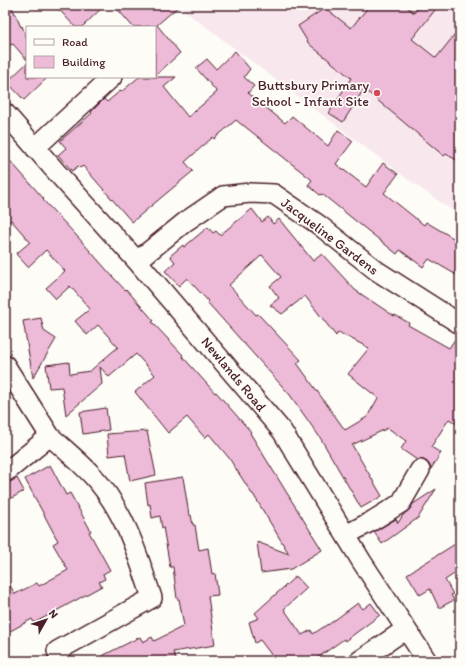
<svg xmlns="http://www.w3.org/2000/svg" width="465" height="666" font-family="Itim,sans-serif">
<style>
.built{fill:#f8e8ee}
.building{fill:#edbad8;stroke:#4a1f2b;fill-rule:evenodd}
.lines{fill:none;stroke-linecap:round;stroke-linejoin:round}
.minor-casing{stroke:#4a1f2b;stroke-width:22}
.minor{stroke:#fdfcf7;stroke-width:19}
.poi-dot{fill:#d1495b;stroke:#fdfcf7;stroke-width:1.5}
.labels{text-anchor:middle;stroke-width:3.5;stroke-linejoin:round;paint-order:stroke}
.poi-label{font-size:14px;fill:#4a1f2b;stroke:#fdfcf7;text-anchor:end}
.street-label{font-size:14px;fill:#4a1f2b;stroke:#fdfcf7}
</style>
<rect width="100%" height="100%" fill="#fdfcf7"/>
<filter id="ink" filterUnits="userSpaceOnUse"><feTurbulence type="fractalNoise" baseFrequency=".025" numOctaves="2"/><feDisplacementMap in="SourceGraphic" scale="8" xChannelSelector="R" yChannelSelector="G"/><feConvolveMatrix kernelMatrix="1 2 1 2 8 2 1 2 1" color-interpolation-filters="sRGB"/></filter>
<g filter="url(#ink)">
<path class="built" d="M185,5H460V216L406,178L182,9Z"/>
<path class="building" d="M5,5H11L21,27L22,26L27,39V60L13,44L5,47Z
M55,5H105L82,27H75Z
M114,5H180L157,25L180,53L155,76V26L133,27Z
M370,5H405L414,13L421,5H439L412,39L436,58L460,28V162L446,154L444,156L364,89L343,122L329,113L351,78L309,44L298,26L325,8L351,28Z
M235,51L250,69L244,77L254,86L248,93L285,123L292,116L328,146L338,130L353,141L336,164L366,187L383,163L398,174L384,193L424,225L426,222L460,242V277L429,259L423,267L400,250L397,254L322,194L320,195L308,185L312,180L243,125H242L236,120L214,139L213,137L185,162L193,171L132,222L83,166L80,168L78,166L72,171L58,155L66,148L60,141L92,113L91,112L104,99L107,102L120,91L121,92L139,77H176L164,87L188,117L217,92L196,68L207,59L216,69Z
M27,63V77H48L24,100L7,82Z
M5,155L44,199L43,200L76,235L113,277L125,290L126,289L154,321L152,322L183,355L182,356L215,393L216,392L251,432L250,433L322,550L291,569L261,573L257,542L289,554L253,494H252L229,458L209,434L205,438L187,417L168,433L135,392L155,375L136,354L109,377L100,367L102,384L66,415L62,387L49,388L46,365L69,362L70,374L90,371L118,347L98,325L87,335L75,321L90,309L70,286L56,299L46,288L65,271L46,250L28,267L16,254L30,242L11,220L5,225Z
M252,209L262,222L268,217L273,224L279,219L313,261L322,254L355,290L394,316L395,315L409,323L408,325L449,348L458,335H460V426L449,419L431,447L441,453L431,469L429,464L426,461L420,459L417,460L401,449L406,441L388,428L352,445L382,496L361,508L321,439L290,395L207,302L208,301L187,278L179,286L165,271L175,262L170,256L183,245L184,247L208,227L213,233L216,231L220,235ZM262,255L281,277L270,286L279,298L270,305L282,314L305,296L336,336L338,332L369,348L348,374L378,398L367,417L345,430L297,363L301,360L258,314L256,315L229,285Z
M41,318L44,331L56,339L33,378L23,321Z
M106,408L109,430L83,434L80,412Z
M147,431L156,475L130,481L125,454L109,456L107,434Z
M50,465L66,495L70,493L91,531L89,532L110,570L103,574L105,579L99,582L102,586L34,623L32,619L5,634V577L15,594L37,583L39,586L68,570L53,544L58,541L25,479Z
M183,477L189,515H191L193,525H195L199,550L208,548L212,574L215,573L218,595L208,596L215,645L173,652L177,661H92L140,637L143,642L152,637L154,641L184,626L179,599H177L173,567H170L163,527L162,528L160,516L152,518L150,504L148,505L145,483Z
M17,478L24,491L5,502V485Z
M436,489L418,518L382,544L374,532L396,519L398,523L403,515L410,509L413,504Z
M460,541V570L445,580L453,594L451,595L454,600L439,608L430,589L420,595L407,574Z
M296,576L307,588L284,609L302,635L311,630L313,634L328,624V625L358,603L363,609L371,603L380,615L345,641L344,639L313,661H276L260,640L255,643L249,622L259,618L255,613Z"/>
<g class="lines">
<defs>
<path id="minor" d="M5,113L59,175L137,261L282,431L362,562L427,661
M35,148L112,77
M137,261L185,222L223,196L250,193L274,194L319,225L377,271L460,324
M5,365L50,436
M5,472L11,468L50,436C64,449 79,461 92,475C124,509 138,555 152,598L57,651L62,661
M346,535L372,521L401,503L420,470
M359,661L406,629"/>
</defs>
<use href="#minor" class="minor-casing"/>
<use href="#minor" class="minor"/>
</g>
</g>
<circle class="poi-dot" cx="377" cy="93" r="4"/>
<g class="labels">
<g class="poi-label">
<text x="369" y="90">Buttsbury Primary<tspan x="369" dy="16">School - Infant Site</tspan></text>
</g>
<g class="street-label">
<text transform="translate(330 236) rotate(37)" y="5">Jacqueline Gardens</text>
<text transform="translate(234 374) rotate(50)" y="5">Newlands Road</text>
</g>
</g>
<rect width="465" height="666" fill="none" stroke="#fdfcf7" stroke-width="20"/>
<rect x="10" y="10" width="445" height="646" fill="none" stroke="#4a1f2b" stroke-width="1.5" filter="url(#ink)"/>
<rect x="26" y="26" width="130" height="52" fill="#fdfcf7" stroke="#b5a4a5"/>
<rect x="34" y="39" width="20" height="6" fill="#fdfcf7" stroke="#b5a4a5"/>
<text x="62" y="46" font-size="12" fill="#4a1f2b">Road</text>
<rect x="34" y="56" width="20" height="12" fill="#edbad8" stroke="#b5a4a5"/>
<text x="62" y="66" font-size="12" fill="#4a1f2b">Building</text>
<g transform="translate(46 620) rotate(51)" stroke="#fdfcf7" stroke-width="3" paint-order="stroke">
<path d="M0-3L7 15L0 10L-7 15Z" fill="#4a1f2b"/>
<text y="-6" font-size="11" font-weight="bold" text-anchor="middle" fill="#4a1f2b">N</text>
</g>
</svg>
